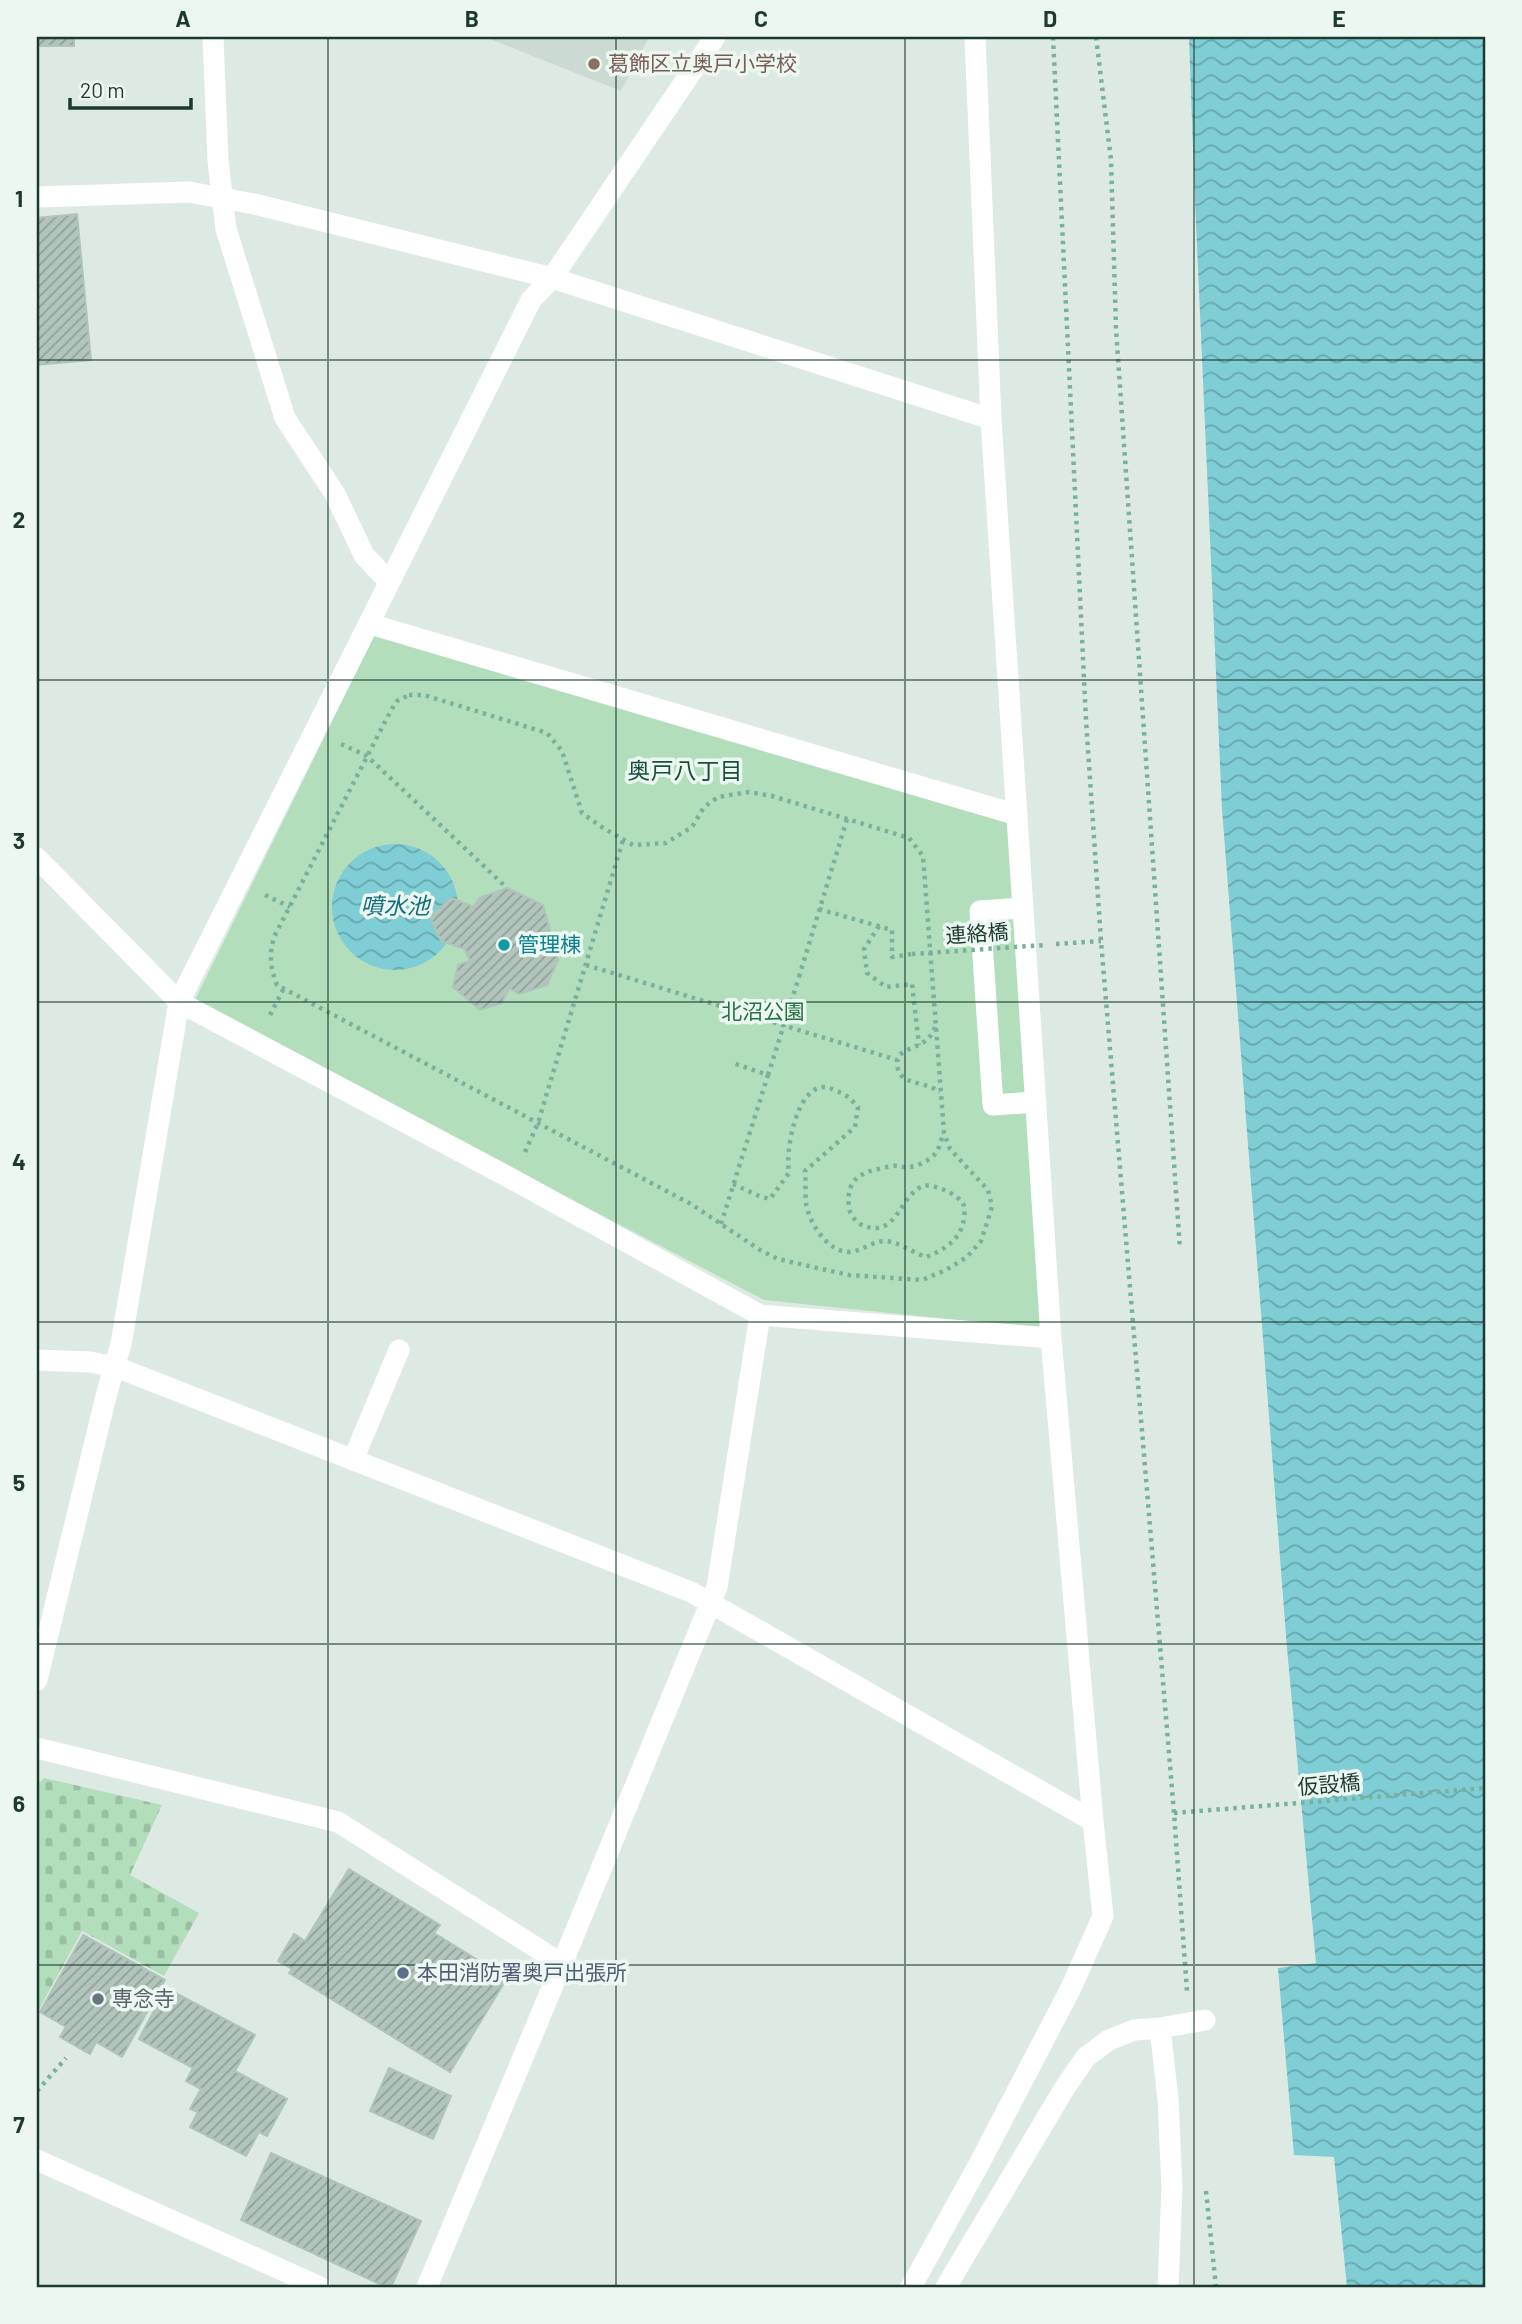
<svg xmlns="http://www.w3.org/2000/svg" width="1522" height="2324" font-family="Barlow,'Noto Sans JP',sans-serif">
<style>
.built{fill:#cbdad2}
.cemetery{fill:url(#cemetery-stones)}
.park{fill:#b3debc}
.water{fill:url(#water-waves)}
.building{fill:url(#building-hatch);stroke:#afc4ba;stroke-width:2}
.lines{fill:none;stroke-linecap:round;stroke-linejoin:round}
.path{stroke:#7ab19c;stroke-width:4.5;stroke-dasharray:3.5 5;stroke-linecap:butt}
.lane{stroke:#fff;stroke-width:21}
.street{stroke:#fff;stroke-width:21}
.path-bridge{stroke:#7ab19c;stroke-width:4.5;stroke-dasharray:3.5 5;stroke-linecap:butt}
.grid{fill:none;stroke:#1d3a31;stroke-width:2;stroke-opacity:0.55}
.education-dot{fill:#8d6e63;stroke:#edf7f1;stroke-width:2.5}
.culture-dot{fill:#0f9aa8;stroke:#edf7f1;stroke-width:2.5}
.service-dot{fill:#5c6f8a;stroke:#edf7f1;stroke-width:2.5}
.worship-dot{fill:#6b7280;stroke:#edf7f1;stroke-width:2.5}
.labels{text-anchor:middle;stroke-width:7;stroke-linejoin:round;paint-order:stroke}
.education-label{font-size:21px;fill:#785e54;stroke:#edf7f1;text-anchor:start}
.street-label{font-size:21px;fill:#1d3a31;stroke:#edf7f1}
.culture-label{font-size:21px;fill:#0d838f;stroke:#edf7f1;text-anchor:start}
.park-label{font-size:21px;fill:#25743f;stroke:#edf7f1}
.service-label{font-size:21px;fill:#4e5e75;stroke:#edf7f1;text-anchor:start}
.worship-label{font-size:21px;fill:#5b616d;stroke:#edf7f1;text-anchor:start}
.neighbourhood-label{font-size:23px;fill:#184e3d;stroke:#edf7f1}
.water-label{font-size:23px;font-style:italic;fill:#146f7a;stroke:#edf7f1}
.neatline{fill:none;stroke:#1d3a31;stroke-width:2.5}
.grid-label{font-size:23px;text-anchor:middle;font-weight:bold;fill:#1d3a31}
</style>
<defs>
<pattern id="cemetery-stones" width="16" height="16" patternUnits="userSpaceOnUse" patternTransform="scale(1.75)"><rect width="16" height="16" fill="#b3debc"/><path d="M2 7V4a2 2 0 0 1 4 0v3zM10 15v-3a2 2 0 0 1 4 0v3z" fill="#9abfa2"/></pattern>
<pattern id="water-waves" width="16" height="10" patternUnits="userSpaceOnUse" patternTransform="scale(1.75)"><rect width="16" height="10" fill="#7fcdd5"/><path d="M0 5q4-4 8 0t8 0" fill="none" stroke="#67a7ad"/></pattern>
<pattern id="building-hatch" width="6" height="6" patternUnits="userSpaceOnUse" patternTransform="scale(1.75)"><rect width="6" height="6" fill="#b2c5bc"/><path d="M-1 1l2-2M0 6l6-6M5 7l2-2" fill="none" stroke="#90a199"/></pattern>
</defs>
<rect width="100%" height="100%" fill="#ddeae3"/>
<path class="built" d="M485,37H649L621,91Z"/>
<path class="cemetery" d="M44,1778L162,1805L130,1875L199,1913L164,1976L82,1931L37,2013V1785Z"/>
<path class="park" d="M376,632L1010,819L1044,1329L764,1300L194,1002Z"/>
<path class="water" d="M1189,37H1485V2287H1347L1334,2157L1294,2155L1278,1968L1316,1963L1287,1648L1222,809L1194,178Z
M332 907a63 63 0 1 1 126 0a63 63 0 1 1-126 0Z"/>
<path class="building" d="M37,37H74V46H37Z
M77,214L91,360L37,365V218Z
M507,888L543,905L558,960L547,985L519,994L509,988L502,1003L480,1010L453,987L458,965L470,961L465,949L441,941L430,917L451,898L474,907L479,898Z
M349,1869L440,1925L434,1933L507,1978L450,2072L289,1973L292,1969L278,1961L294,1934L305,1941Z
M83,1935L165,1980L122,2057L96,2042L90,2054L60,2037L66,2027L40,2012Z
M166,1988L255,2035L235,2071L287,2099L267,2136L259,2132L246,2156L190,2127L198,2112L190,2109L201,2089L186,2081L193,2068L139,2039Z
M389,2068L451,2096L433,2139L370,2111Z
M271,2153L421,2221L391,2287H386L241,2220Z"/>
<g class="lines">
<path class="path" d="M1053,37L1086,720L1101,941L1174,1813L1187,1991
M1096,37L1111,160L1116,329L1180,1249
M409,695H424L547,733L562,751L582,813L603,828L633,845L666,843L692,827L704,807L718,797L749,792L772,796L909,838L923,856L944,1133L950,1149L988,1190L992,1207L981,1241L967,1257L946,1270L922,1280L849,1275L817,1268L778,1259L760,1250L691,1204L277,985C270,967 269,955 274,937L390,712L397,701Z
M341,744L367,756L507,888
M265,895L290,907
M819,909L892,930V957L912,954
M879,926L864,949L867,973L886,987L912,984L919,1045
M1056,944L1101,941
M586,965L897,1060
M799,977L847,819
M270,1015L284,988
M935,1027C928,1047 913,1044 898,1056C892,1087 922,1079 940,1092
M525,1152L538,1123L623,840
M733,1184L759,1196L770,1199L789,1173C785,1152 796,1086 825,1087C829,1087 832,1089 836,1091C846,1094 851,1099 858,1107L855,1127L805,1171C806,1182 805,1193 806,1203C809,1224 831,1258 855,1251C868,1248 877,1238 891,1242C903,1245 914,1253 926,1257C941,1251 956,1243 962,1227C964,1222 965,1212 964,1206C961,1195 933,1183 923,1186C899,1195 897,1242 860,1224C855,1221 849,1213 849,1207C845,1175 866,1171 892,1166C898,1165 902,1168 908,1167C917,1167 930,1160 936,1153C940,1147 941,1139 944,1133
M721,1224L768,1075L733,1063
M1174,1813L1485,1788
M37,2091L66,2058
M1206,2191L1216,2287"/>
<path class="lane" d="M1023,908L980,911L993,1105L1036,1102
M353,1460L399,1350"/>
<path class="street" d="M213,37L218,161L226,229L285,418L335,494L364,555L389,582
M37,197L189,192L254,204L552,278L991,419L975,37
M370,624L1017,815
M37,858L179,1002L512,1179L760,1315L1051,1338
M37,1360L90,1362L116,1367L691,1592L1093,1821L1051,1338L991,419
M37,1680L107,1392L121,1344L179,1002L531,300L552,278L715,37
M37,1748L338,1822L562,1964L427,2287
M562,1964L717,1587L760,1315
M1160,2028L1168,2099L1172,2188L1168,2287
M37,2160L320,2287
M911,2287L978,2166L1071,1988L1103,1916L1093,1821
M946,2287L1064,2089L1086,2057L1109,2040L1134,2030L1160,2028L1205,2020"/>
<path class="path-bridge" d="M912,954L1045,945
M768,1075L799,977"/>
</g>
<path class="grid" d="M328,37V2287M616,37V2287M905,37V2287M1194,37V2287M37,360H1485M37,680H1485M37,1002H1485M37,1322H1485M37,1644H1485M37,1965H1485"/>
<circle class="education-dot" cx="594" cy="64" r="7"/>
<circle class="culture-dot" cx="504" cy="945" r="7"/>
<circle class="service-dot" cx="403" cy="1973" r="7"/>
<circle class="worship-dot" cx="98" cy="1999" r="7"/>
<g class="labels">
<g class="education-label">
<text x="608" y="71">葛飾区立奥戸小学校</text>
</g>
<g class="street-label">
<text transform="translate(977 934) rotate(-4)" y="7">連絡橋</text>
<text transform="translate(1329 1785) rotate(-5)" y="7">仮設橋</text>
</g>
<g class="culture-label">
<text x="518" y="952">管理棟</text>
</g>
<g class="park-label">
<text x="763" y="1019">北沼公園</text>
</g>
<g class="service-label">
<text x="417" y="1980">本田消防署奥戸出張所</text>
</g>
<g class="worship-label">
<text x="112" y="2006">専念寺</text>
</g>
<g class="neighbourhood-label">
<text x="685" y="779">奥戸八丁目</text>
</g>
<g class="water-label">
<text x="395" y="914">噴水池</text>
</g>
</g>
<rect width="1522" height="2324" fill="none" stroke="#edf7f1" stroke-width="77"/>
<path d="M70 98v10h121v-10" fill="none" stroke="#1d3a31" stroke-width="3.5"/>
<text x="80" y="98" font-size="21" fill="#1d3a31" stroke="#edf7f1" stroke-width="5" paint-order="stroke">20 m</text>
<rect x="38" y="38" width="1446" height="2248" class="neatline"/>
<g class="grid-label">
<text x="183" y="27">A</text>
<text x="472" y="27">B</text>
<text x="761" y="27">C</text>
<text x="1050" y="27">D</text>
<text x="1339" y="27">E</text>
<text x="19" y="207">1</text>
<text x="19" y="528">2</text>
<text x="19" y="849">3</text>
<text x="19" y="1170">4</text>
<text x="19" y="1491">5</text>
<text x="19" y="1812">6</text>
<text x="19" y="2133">7</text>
</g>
</svg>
